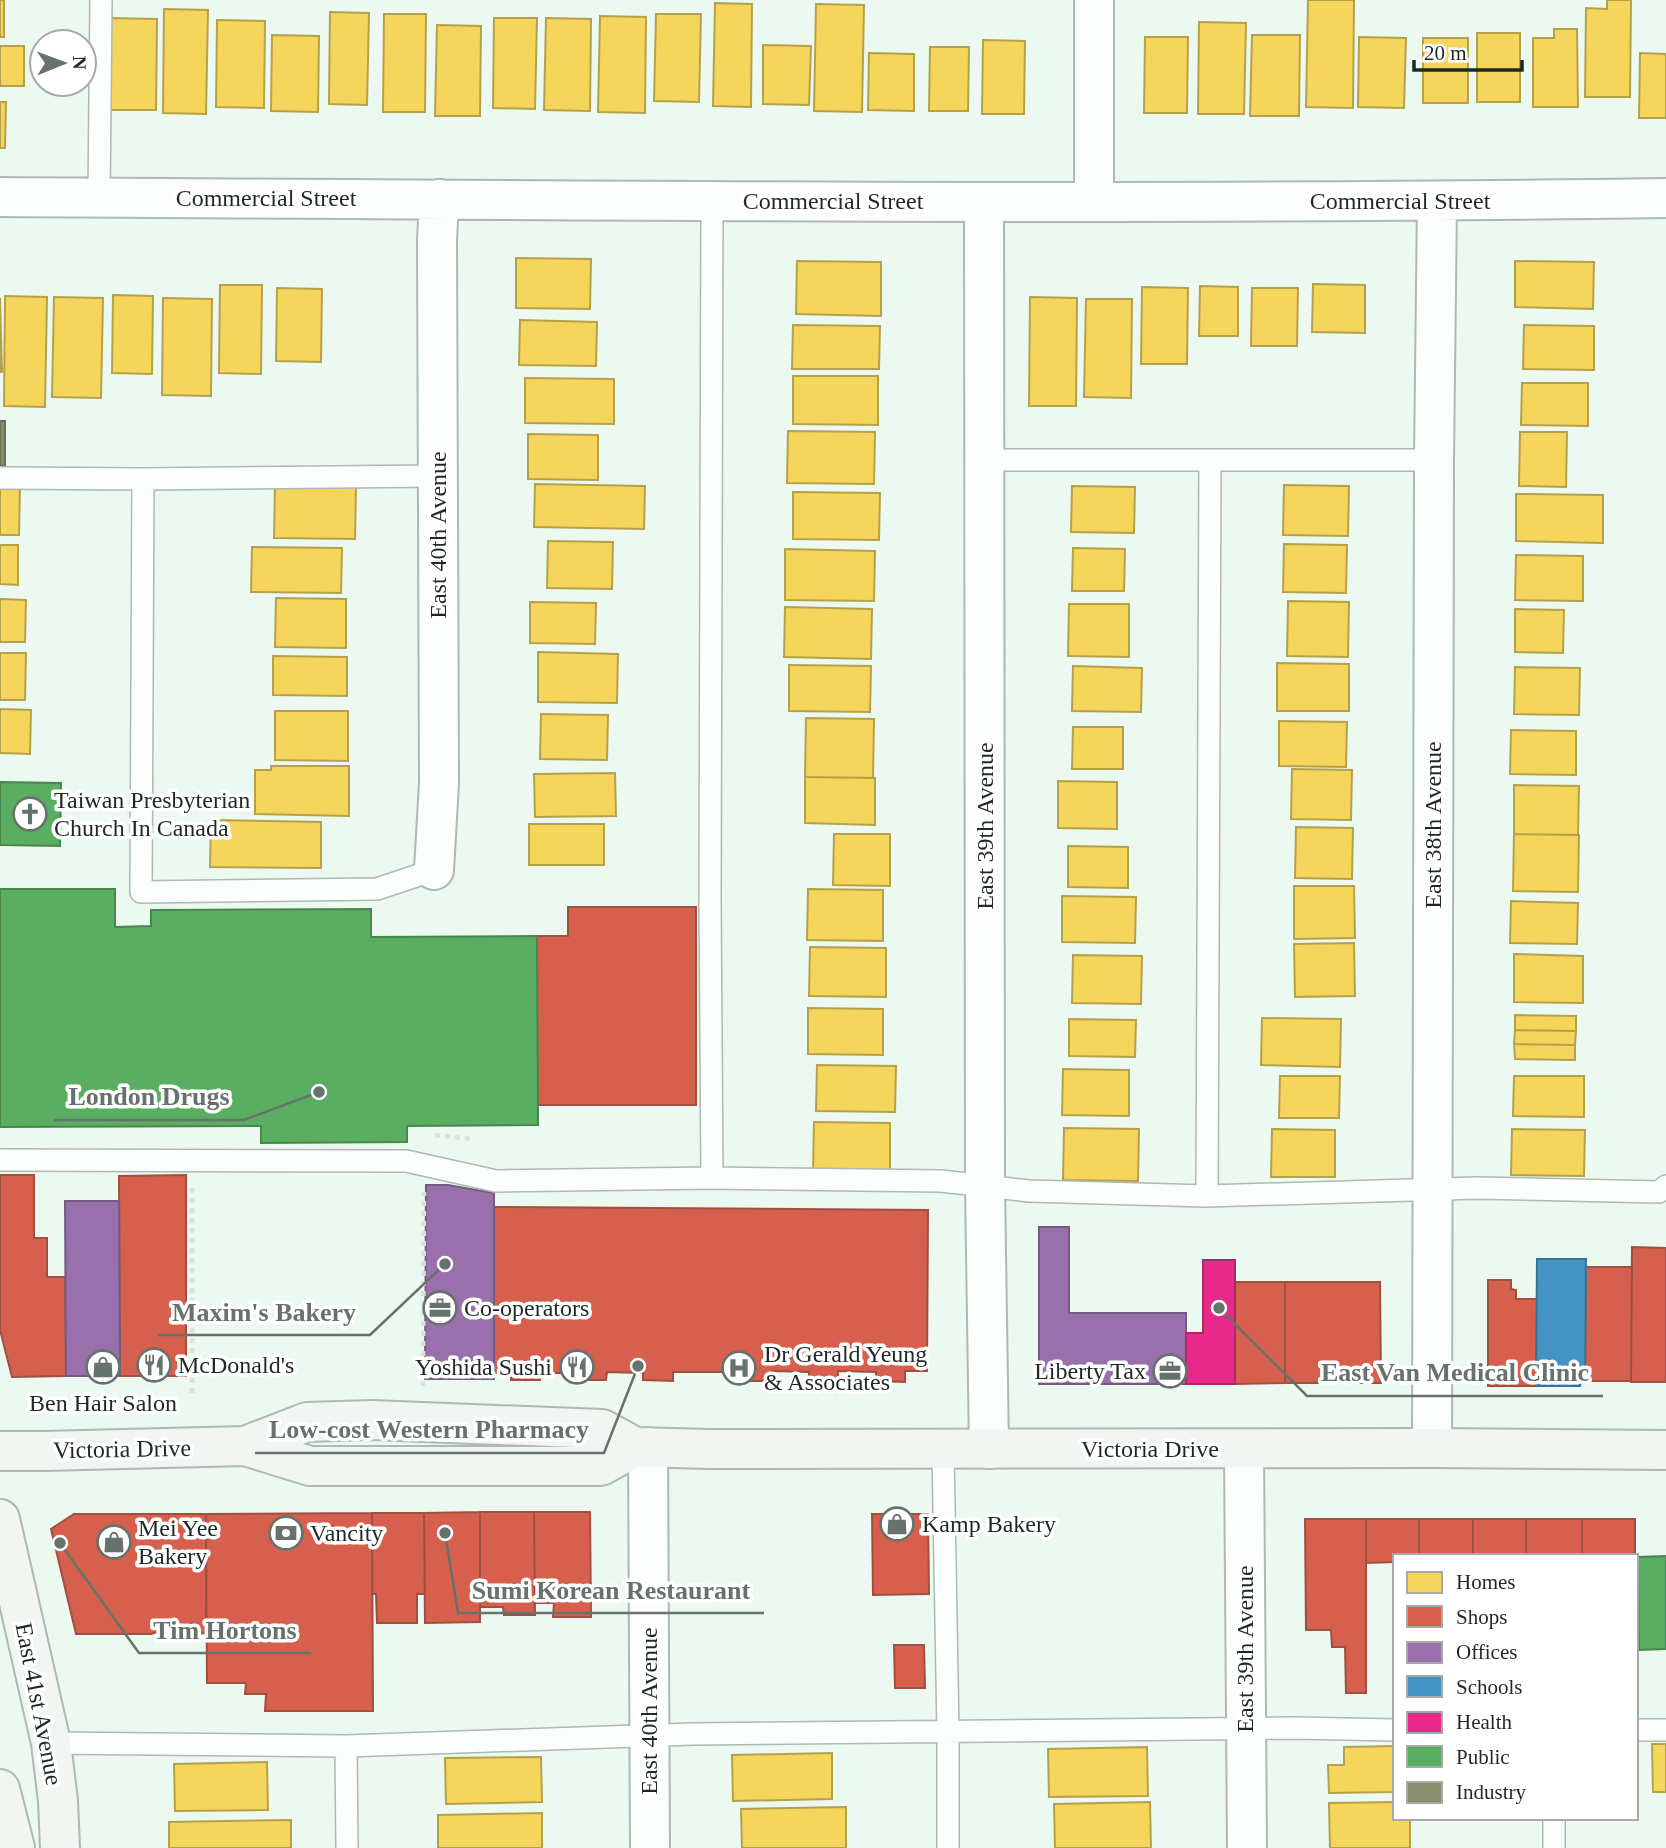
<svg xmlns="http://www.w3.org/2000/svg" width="1666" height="1848" font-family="'Times New Roman',serif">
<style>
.homes{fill:#f6d55c;stroke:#b6a14b;stroke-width:2}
.shops{fill:#d6604d;stroke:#9f5040;stroke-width:2}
.offices{fill:#9970ab;stroke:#745b82;stroke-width:2}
.schools{fill:#4393c3;stroke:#387393;stroke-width:2}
.health{fill:#e7298a;stroke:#ab296b;stroke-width:2}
.public{fill:#5aae61;stroke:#48864e;stroke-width:2}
.industry{fill:#8c8c6e;stroke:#6b6e58;stroke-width:2}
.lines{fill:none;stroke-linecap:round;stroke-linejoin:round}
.lane-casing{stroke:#adb9b1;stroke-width:24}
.street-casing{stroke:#adb9b1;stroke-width:42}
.secondary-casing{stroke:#adb9b1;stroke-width:42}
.path{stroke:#dde0de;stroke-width:4.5;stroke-dasharray:5 5;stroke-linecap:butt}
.lane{stroke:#fcfefd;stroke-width:21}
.street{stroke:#fcfefd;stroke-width:38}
.secondary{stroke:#f1f6f3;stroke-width:38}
.labels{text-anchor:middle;stroke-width:7;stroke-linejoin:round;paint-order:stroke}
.street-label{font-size:24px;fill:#1f2923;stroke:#fff}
.poi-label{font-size:24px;fill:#1f2923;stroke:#fff;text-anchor:start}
.leader{fill:none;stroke:#66726b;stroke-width:2.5}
.callout-dot{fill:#66726b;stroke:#fff;stroke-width:2.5}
.callout-label{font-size:26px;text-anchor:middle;font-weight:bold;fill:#66726b;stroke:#fff;stroke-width:7;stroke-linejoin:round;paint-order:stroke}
</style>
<rect width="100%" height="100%" fill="#ebf9f0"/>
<path class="homes" d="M0,0H4V37H0Z
M1308,0H1354L1353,108L1306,107Z
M1607,0H1631L1630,97H1585L1586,8L1607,9Z
M715,3L752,4L751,107L713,106Z
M816,4L864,5L862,112L814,111Z
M164,9L208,10L206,114L163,113Z
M330,12L369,13L367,105L329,104Z
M384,14H426L425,112H383Z
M656,14H701L699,102L654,101Z
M600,16L646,17L645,113L598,112Z
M110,18L157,19L156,110H109Z
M494,18H537L535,109L493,108Z
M546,18L591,19L590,111L544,110Z
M217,20L265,21L264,108L216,107Z
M1199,22L1246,23L1244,114H1198Z
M437,25L481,26L480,116H435Z
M1554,29H1577L1578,107H1533V38H1554Z
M1477,33H1520V102H1477Z
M272,35L319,36L318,112L271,111Z
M1252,35H1300L1299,116H1250Z
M1145,37H1188L1187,113H1144Z
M1359,37L1406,38L1404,108L1358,107Z
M1423,38H1468V103H1423Z
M983,40L1025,41L1024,114H982Z
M763,45L811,46L809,105L763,104Z
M0,46H24V86H0Z
M930,47H969L968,111H929Z
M869,53L914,54V111L868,110Z
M1640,53L1666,54V118H1639Z
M0,102H6L5,148H0Z
M516,258L591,259L590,309L516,308Z
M797,261L881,262V316L796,314Z
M1515,261L1594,262L1593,309L1515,307Z
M1313,284L1365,285V333L1312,332Z
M220,285H262L261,374L219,373Z
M1200,286L1238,287V336H1199Z
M1142,287L1188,288L1187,364H1141Z
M277,288L322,289L321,362L276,361Z
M1252,288H1298L1297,346H1251Z
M113,295L153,296L152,374L112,373Z
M5,296L47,297L45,407L4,406Z
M54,297L103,298L101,398L52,397Z
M1030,297L1077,298L1076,406H1029Z
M0,298L2,372H0Z
M163,298L212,299L211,396L162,395Z
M1086,299H1132L1131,398L1084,397Z
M520,320L597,322L596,366L519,365Z
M793,325L880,326L879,369H792Z
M1524,325L1594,326V370L1523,369Z
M793,376H878V425L793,424Z
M525,378L614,379V424L525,423Z
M1522,383H1588V426L1521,425Z
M788,431L875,432L874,484L787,483Z
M1520,432H1567L1566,487L1519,486Z
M528,434L598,435V480L528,479Z
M535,484L645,486L644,529L534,527Z
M275,485L356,487L355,539L274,538Z
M1284,485L1349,486L1348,536L1283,535Z
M1072,486L1135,487L1134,533L1071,532Z
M0,487H20L19,535H0Z
M793,492L880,493L879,540L793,539Z
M1516,494L1603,495V543L1516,541Z
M548,541L613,542L612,589L547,588Z
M1284,544L1347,545L1346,593L1283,592Z
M0,545H18V585L0,584Z
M252,547L342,548L341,593L251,592Z
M1073,548L1125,549L1124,591H1072Z
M785,549L875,551L874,601L785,600Z
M1516,555L1583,556V601L1515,600Z
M276,598L346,599V648L275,647Z
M0,599L26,600L25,642H0Z
M1288,601L1349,602L1348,657L1287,656Z
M530,602L596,603L595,644L530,643Z
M1069,604H1129V657L1068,656Z
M785,607L872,609L871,659L784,657Z
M1515,609L1564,610L1563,653L1515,652Z
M538,652L618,654L617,703L538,702Z
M0,653H26L25,700H0Z
M273,656L347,657V696L273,695Z
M1277,663L1349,664V711H1277Z
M789,665L871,666L870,712L789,711Z
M1073,666L1142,668L1141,712L1072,711Z
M1515,667L1580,668L1579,715L1514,714Z
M0,709L31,710L30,754L0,753Z
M275,711H348V761L275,760Z
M541,714L608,715L607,760L540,759Z
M806,718L874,719L873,778L805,777Z
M1279,721L1347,722L1346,767L1279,766Z
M1073,727H1123V769H1072Z
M1511,730L1576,731V775L1510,774Z
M271,766H349V816L255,814V770H271Z
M1292,769L1352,770L1351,820L1291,819Z
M615,773L616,816L535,817L534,774Z
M805,777L875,778V825L805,823Z
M1058,781L1117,782V829L1058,828Z
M1514,785L1579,786L1578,835L1514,834Z
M211,820L321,822V868L210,867Z
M529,824H604V865H529Z
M1296,827L1353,828L1352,879L1295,878Z
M834,834H890V886L833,885Z
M1514,834L1579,835L1578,892L1513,891Z
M1068,846L1128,847V888L1068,887Z
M1294,886H1354L1355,938L1294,939Z
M808,889L883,890V941L807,940Z
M1062,896L1136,897L1135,943L1062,942Z
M1511,901L1578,903L1577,944L1510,943Z
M1354,943L1355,996L1295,997L1294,944Z
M810,947L886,948V997L809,996Z
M1514,954L1583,956V1003L1514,1002Z
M1073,955L1142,956L1141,1004L1072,1003Z
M808,1008L883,1009V1055L808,1054Z
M1515,1015L1576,1016V1031L1515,1030Z
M1262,1018L1341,1019L1340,1067L1261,1065Z
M1069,1019L1136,1020L1135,1057L1069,1056Z
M1515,1030L1576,1031L1575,1045L1514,1044Z
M1514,1044L1575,1045V1060L1515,1059Z
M817,1065L896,1066L895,1112L816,1111Z
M1063,1069L1129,1070V1116L1062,1115Z
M1280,1076H1340L1339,1118H1279Z
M1514,1076H1584V1117L1513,1116Z
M814,1122L890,1123V1173L813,1172Z
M1064,1128L1139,1129L1138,1181L1063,1180Z
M1272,1129L1335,1130V1177H1271Z
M1512,1129L1585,1130L1584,1176L1511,1175Z
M1652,1744H1666V1792H1653Z
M1395,1746V1792L1329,1793L1328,1765H1344V1747Z
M1147,1747L1148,1796L1049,1797L1048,1749Z
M832,1753V1799L733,1801L732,1755Z
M541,1757L542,1802L446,1804L445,1758Z
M267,1762L268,1810L175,1811L174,1764Z
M1150,1802L1151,1848H1055L1054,1804Z
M1395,1802V1818H1410V1848H1330L1329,1803Z
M846,1807V1848H742L741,1809Z
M542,1813V1848H438V1815Z
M291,1820V1848H169V1822Z"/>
<path class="shops" d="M568,907H696V1105H537V936H568Z
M0,1175H34V1238H47V1277H65L66,1376L12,1377L0,1330Z
M186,1175V1376H120L119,1176Z
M494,1207L928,1210L927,1371H905V1382L876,1381V1372L838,1371V1381H809V1372L772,1371V1381H742V1372H673V1381L643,1380V1373L607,1372L606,1380H576L577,1373H540V1380H511V1372L494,1373Z
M1632,1247L1666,1248V1382H1631Z
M1586,1267H1632L1631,1381H1585Z
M1488,1280H1511V1289L1516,1290V1299H1537L1536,1386H1488Z
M1235,1282H1285V1383L1235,1384Z
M1285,1282H1380L1381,1383H1285Z
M480,1512V1622L425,1623L424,1513Z
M480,1512H534L535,1615H504L503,1607H480Z
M534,1512H590L591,1617H553L554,1603H535Z
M372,1513H424L425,1594H417V1623H377L376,1594H372Z
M372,1513L373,1711H265L266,1694H245L246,1683H207L206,1514Z
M74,1514H206V1633L181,1634L179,1625L151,1634H76L51,1529Z
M872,1514H928L929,1594L873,1595Z
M1305,1519H1366V1693H1346L1345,1647H1332L1331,1630H1306Z
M1366,1519H1419V1556H1395V1562L1366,1563Z
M1419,1519H1473V1556H1419Z
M1473,1519H1526V1556H1473Z
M1526,1519H1582V1556H1526Z
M1582,1519H1635V1556H1582Z
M894,1645H924L925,1688H895Z"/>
<path class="offices" d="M426,1185H448L494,1193V1379H425Z
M65,1201H119L120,1376H66Z
M1039,1227H1069V1313H1186V1384H1039Z"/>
<path class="schools" d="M1537,1259H1586L1585,1381H1581L1580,1386H1536Z"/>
<path class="health" d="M1203,1260H1235V1384H1186V1333H1203Z"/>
<path class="public" d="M0,782L61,783L60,846L0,845Z
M0,889H115V927L151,926V910L371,909V937L537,936L538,1125L407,1126V1142L261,1143V1126L0,1127Z
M1666,1556V1649L1639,1650L1638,1557Z"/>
<path class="industry" d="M0,421H5V466H0Z"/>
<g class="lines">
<defs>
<path id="lane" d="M99,197L101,0
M985,460H1434
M0,478L143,479L438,476
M143,479L141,892L377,889L434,870
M0,1160L406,1161L496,1181L712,1178L941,1181L1029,1191L1207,1196L1477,1188L1659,1192L1666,1186
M712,1178L710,899L712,200
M1207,1196L1210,460
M943,1450L948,1733V1848
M1636,1730H1666
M51,1743L346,1746L693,1734L1294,1728L1395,1730
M346,1746L347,1848
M1554,1818V1848"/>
<path id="street" d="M0,197C555,200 1111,206 1666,198
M984,202L985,1186L989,1449
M1094,202V0
M434,870L439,783L437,241L439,199
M648,1447L650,1848
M1432,1448L1434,460L1437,201
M1244,1449L1247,1848"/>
<path id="secondary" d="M245,1446L307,1422L372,1420L602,1429L635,1447L709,1449L1432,1448L1666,1450
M0,1451H44L245,1446L310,1466H601L635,1447
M0,1519L51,1743L58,1801L60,1848
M0,1789L15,1848"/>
</defs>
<use href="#lane" class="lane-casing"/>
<use href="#street" class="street-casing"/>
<use href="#secondary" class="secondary-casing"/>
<path class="path" d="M435,1135L472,1139
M423,1386L424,1192
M192,1393V1187"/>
<use href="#lane" class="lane"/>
<use href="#street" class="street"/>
<use href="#secondary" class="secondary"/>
</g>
<defs>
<symbol id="church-ring" viewBox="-11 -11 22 22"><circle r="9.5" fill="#fff" stroke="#66726b" stroke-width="1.5"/><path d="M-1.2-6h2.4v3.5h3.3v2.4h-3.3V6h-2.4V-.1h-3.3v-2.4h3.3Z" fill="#66726b"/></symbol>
<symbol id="office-ring" viewBox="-11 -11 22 22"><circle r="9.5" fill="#fff" stroke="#66726b" stroke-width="1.5"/><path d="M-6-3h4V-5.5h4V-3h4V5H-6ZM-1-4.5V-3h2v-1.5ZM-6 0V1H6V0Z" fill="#66726b"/></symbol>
<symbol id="restaurant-ring" viewBox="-11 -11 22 22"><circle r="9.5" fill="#fff" stroke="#66726b" stroke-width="1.5"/><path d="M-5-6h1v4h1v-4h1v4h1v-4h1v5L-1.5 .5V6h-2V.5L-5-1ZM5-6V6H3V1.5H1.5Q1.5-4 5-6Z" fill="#66726b"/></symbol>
<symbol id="shop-ring" viewBox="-11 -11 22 22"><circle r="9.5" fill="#fff" stroke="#66726b" stroke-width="1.5"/><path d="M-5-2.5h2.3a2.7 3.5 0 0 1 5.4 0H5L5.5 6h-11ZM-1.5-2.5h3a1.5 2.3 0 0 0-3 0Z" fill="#66726b"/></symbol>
<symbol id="hospital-ring" viewBox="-11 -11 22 22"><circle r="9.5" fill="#fff" stroke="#66726b" stroke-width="1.5"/><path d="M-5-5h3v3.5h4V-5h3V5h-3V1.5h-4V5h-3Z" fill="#66726b"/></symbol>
<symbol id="bank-ring" viewBox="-11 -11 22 22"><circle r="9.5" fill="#fff" stroke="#66726b" stroke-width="1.5"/><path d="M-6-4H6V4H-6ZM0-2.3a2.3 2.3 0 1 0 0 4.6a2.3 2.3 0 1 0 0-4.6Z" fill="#66726b"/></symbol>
</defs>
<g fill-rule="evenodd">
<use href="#church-ring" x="11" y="795" width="38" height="38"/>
<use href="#office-ring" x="421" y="1289" width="38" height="38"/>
<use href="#restaurant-ring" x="135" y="1346" width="38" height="38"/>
<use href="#shop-ring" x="84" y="1348" width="38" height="38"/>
<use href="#restaurant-ring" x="558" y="1348" width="38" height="38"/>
<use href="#hospital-ring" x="720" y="1349" width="38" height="38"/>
<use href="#office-ring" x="1151" y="1352" width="38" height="38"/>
<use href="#shop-ring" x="878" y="1505" width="38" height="38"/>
<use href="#bank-ring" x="267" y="1514" width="38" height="38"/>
<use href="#shop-ring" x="95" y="1523" width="38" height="38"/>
</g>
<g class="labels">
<g class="street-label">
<text x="266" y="206">Commercial Street</text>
<text x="833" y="209">Commercial Street</text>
<text x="1400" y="209">Commercial Street</text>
<text transform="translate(438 535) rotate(-90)" y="8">East 40th Avenue</text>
<text transform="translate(1433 825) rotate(-90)" y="8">East 38th Avenue</text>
<text transform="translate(985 826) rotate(-90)" y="8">East 39th Avenue</text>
<text transform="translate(122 1449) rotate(-1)" y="8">Victoria Drive</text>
<text x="1150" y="1457">Victoria Drive</text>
<text transform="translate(1245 1649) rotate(-90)" y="8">East 39th Avenue</text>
<text transform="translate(39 1704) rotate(79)" y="8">East 41st Avenue</text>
<text transform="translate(649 1711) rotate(-90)" y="8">East 40th Avenue</text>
</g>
<g class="poi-label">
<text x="54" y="808">Taiwan Presbyterian<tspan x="54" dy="28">Church In Canada</tspan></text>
<text x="464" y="1316">Co-operators</text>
<text x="764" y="1362">Dr Gerald Yeung<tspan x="764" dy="28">&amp; Associates</tspan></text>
<text x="178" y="1373">McDonald's</text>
<text x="552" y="1375" text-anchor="end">Yoshida Sushi</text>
<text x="1146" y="1379" text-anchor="end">Liberty Tax</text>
<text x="103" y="1411" text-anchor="middle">Ben Hair Salon</text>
<text x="922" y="1532">Kamp Bakery</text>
<text x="138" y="1536">Mei Yee<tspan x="138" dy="28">Bakery</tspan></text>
<text x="310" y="1541">Vancity</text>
</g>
</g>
<path class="leader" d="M319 1092L244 1120H54M445 1264L370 1335H158M1219 1308L1307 1396H1603M638 1366L604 1453H255M445 1533L458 1613H764M60 1543L139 1653H311"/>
<g class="callout-dot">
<circle cx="319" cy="1092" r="7"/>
<circle cx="445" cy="1264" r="7"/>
<circle cx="1219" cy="1308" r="7"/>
<circle cx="638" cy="1366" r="7"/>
<circle cx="445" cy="1533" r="7"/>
<circle cx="60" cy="1543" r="7"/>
</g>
<g class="callout-label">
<text x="149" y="1105">London Drugs</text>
<text x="264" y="1321">Maxim's Bakery</text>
<text x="1455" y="1381">East Van Medical Clinic</text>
<text x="429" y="1438">Low-cost Western Pharmacy</text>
<text x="611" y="1599">Sumi Korean Restaurant</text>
<text x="225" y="1639">Tim Hortons</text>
</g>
<rect x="1393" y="1554" width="245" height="266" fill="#ffffff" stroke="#a5a9a7" stroke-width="2"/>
<rect x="1407" y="1572" width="35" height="21" fill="#f6d55c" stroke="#a5a9a7" stroke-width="2"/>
<text x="1456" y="1589" font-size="21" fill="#1f2923">Homes</text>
<rect x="1407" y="1606" width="35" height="21" fill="#d6604d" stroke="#a5a9a7" stroke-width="2"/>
<text x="1456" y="1624" font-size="21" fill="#1f2923">Shops</text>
<rect x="1407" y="1642" width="35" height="21" fill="#9970ab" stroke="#a5a9a7" stroke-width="2"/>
<text x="1456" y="1659" font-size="21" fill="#1f2923">Offices</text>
<rect x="1407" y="1676" width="35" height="21" fill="#4393c3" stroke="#a5a9a7" stroke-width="2"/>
<text x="1456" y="1694" font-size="21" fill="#1f2923">Schools</text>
<rect x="1407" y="1712" width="35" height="21" fill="#e7298a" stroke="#a5a9a7" stroke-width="2"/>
<text x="1456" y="1729" font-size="21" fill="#1f2923">Health</text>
<rect x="1407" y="1746" width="35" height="21" fill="#5aae61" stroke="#a5a9a7" stroke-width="2"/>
<text x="1456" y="1764" font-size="21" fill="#1f2923">Public</text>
<rect x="1407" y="1782" width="35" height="21" fill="#8c8c6e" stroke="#a5a9a7" stroke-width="2"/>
<text x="1456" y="1799" font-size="21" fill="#1f2923">Industry</text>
<g transform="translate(63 63) rotate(89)"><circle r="33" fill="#ffffff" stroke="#a5a9a7" stroke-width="2"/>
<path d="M0-5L12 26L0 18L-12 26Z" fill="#66726b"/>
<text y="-10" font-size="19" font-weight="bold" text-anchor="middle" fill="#1f2923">N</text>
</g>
<path d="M1414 60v10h108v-10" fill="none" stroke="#1f2923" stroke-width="3.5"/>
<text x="1424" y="60" font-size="21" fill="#1f2923" stroke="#ffffff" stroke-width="5" paint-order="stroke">20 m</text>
</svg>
